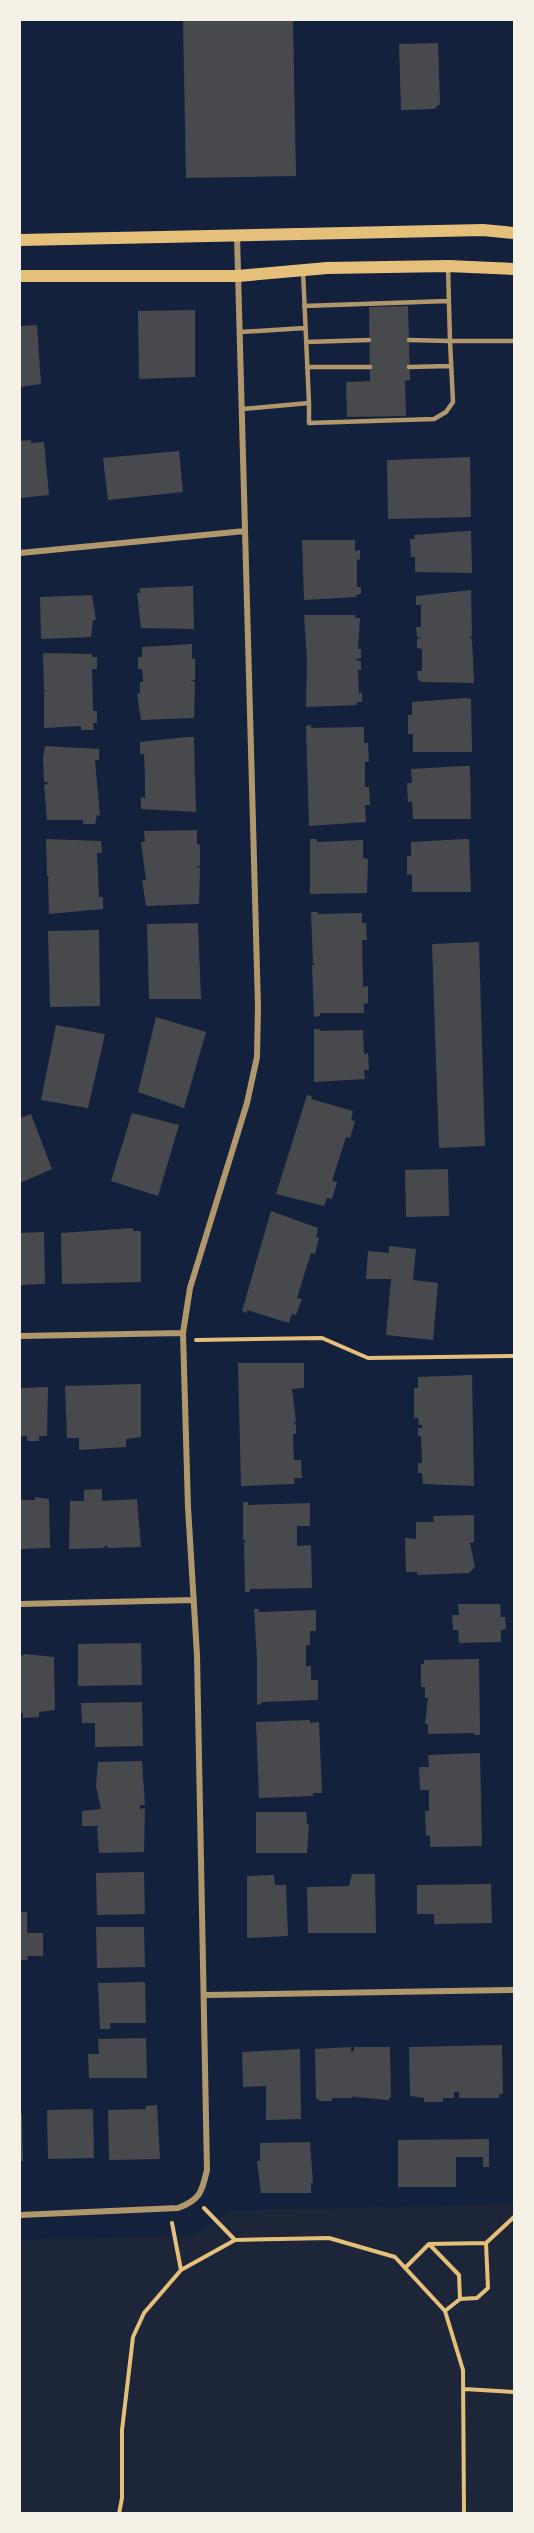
<svg xmlns="http://www.w3.org/2000/svg" width="534" height="2533" font-family="'Varela Round',sans-serif">
<style>
.green{fill:#1d2539}
.building{fill:#48494c}
.lines{fill:none;stroke-linecap:round;stroke-linejoin:round}
.path{stroke:#e5c07b;stroke-width:4}
.service{stroke:#b1986c;stroke-width:4.5}
.minor{stroke:#b1986c;stroke-width:6}
.secondary{stroke:#e5c07b;stroke-width:12}
</style>
<rect width="100%" height="100%" fill="#14213d"/>
<path class="green" d="M514,2204V2513H20V2239L191,2236L212,2225L227,2211Z"/>
<path class="building" d="M183,20H293L296,176L186,178Z
M438,43L440,104L434,109L401,110L399,44Z
M408,306L410,380L405,381L406,416L347,417L346,382L370,381L369,307Z
M195,310V377L139,379L138,311Z
M37,325L41,384L20,387V326Z
M31,440V443L44,442L49,495L20,498V441Z
M179,451L183,492L108,500L103,458Z
M470,457L471,517L388,519L387,460Z
M467,531H471L472,573L415,572V557H411L410,539H415L414,535Z
M302,540H355V551L360,550V560L357,559V587H361V594L356,595L357,597L304,600Z
M193,586L194,629L141,628L137,593H140V588Z
M471,590L472,635L470,639H472L474,683L423,682L418,680L417,671H422V649L417,648V639L422,638L417,637L416,627H421V605H416V596Z
M92,595L96,620H93L91,637L41,639L40,597Z
M304,615H355V618H360L358,649H361V658L355,660L361,661V670H358L359,693H362V702H357V705L306,707L307,660Z
M192,644V659L195,658V680H190L195,682L194,718L141,720L137,694L140,693V682H143L142,669H138V657H142V647Z
M43,653L92,654V657H97V669H92L93,711H97V723H93L94,730H81V726L44,728V692L46,691L44,690Z
M466,698L471,699L472,752H413V734H408V715H412V702Z
M311,725V728L364,727V743H368L369,762H365V787H369L370,805H365L366,822L309,826L306,726Z
M187,737H194L195,773L193,774L195,775L196,812L141,809V797L145,798V775L144,754H140V742Z
M45,746L99,749V760H95L100,816L97,815L95,824H83V820H47L44,785L47,784L48,782H44L43,758Z
M465,766H470L471,819H413L412,801L408,802L407,783H412L411,769Z
M197,830V844L200,845V866L196,867L200,868L199,904L146,906L142,880H146L141,842H145L144,831Z
M46,839L101,841L102,853H97L99,897H103V909L49,914L48,878L50,877L47,876Z
M310,839H317V842L363,840V858L368,859L367,893L310,894Z
M465,839H469L471,892H412V874L407,875V856H411V842Z
M311,912H318V914L362,913V923H366L367,940H362L363,987L368,986V1003L364,1004V1013H320V1016L314,1017L312,965H315L313,963Z
M198,923L201,999H149L147,924Z
M99,930L100,1006L50,1007L48,931Z
M479,942L485,1146L439,1148L432,944Z
M156,1017L206,1032L184,1108L138,1092Z
M56,1025L105,1034L88,1108L41,1100Z
M314,1029H320V1031L363,1030L364,1054L368,1053L369,1070H364L365,1079L314,1082Z
M307,1095L312,1096L311,1099L353,1111L351,1120L355,1121L350,1138L346,1137L332,1181L337,1182L332,1199L327,1198L324,1206L276,1194Z
M132,1113L179,1125L158,1196L111,1181Z
M31,1114L52,1169L20,1183V1118Z
M448,1169L449,1216L406,1217L405,1170Z
M271,1211L318,1228L316,1237L319,1238L315,1254L311,1253L297,1298L302,1299L296,1315L292,1314L289,1323L247,1310V1313L242,1311Z
M133,1228V1231H141V1282L62,1284L61,1233Z
M44,1232L45,1284L20,1285V1233Z
M389,1246L416,1249L413,1280L438,1283L433,1340L386,1335L391,1279H366L368,1251L389,1253Z
M238,1363H304V1388L292,1389L296,1422H293L296,1425V1434H293L294,1460H301L302,1478H294L295,1484L241,1486Z
M472,1375L474,1486L423,1484L422,1473H418V1463H422L421,1436H418V1428H422V1425H419L418,1418H414V1388H418V1377Z
M141,1384V1437L126,1439V1447L79,1450V1438H67L65,1386Z
M48,1387L47,1436H39V1441H27V1436H20V1388Z
M102,1489V1501L137,1499L141,1547L107,1548V1545L103,1548L69,1549L70,1501H84V1490Z
M35,1497L49,1499L50,1548L20,1549V1500H35Z
M243,1502H248V1505L310,1503V1526H297V1546L311,1545L312,1588L250,1589V1592H245L244,1542L246,1541L243,1539Z
M474,1515V1542L470,1543L475,1567L469,1573L417,1575V1572H406L405,1538L416,1539V1522H434L433,1516Z
M458,1604H500L501,1617H505L506,1629L501,1630V1642L459,1643L458,1630H453L452,1615H459Z
M254,1609H259V1612L316,1610V1631H310V1645H306V1666H311V1680H318V1700L262,1702L261,1704L257,1705V1658Z
M141,1643L142,1685L78,1686V1644Z
M25,1654L54,1657L55,1710L39,1712V1717L23,1718V1713H20V1656Z
M479,1659L480,1735H474V1733L428,1734V1724H425L428,1698H425V1687H421V1664H424V1660Z
M142,1702L143,1746L95,1747V1723H82L81,1703Z
M310,1720V1723L319,1722L322,1793H313V1796L259,1798L256,1722Z
M480,1753L482,1846L430,1847V1835L426,1836L425,1811H429V1790H420L419,1767H429L428,1755Z
M142,1761L145,1805H140V1809L145,1808L144,1852L99,1853L97,1828L99,1826H82V1811L101,1809L96,1786L98,1762Z
M256,1812H306L307,1824L309,1825L307,1853H256Z
M144,1872L145,1914L97,1915L96,1873Z
M352,1874H375L376,1933H308L307,1887L349,1886Z
M274,1875L275,1885H286L288,1936L247,1938V1876Z
M491,1884L492,1923L434,1924V1914H417V1885Z
M20,1912H27V1933H43V1956H27L28,1960H20Z
M96,1927H144L145,1967L97,1968Z
M145,1982L146,2023H110V2029H100L98,1983Z
M146,2038L147,2078H89L88,2054H99L98,2039Z
M502,2045L503,2094H499V2098H459V2092H454V2098H443V2102H424V2098L410,2096L409,2047Z
M351,2047V2051H354V2047H390L391,2097L388,2100L355,2097V2095L352,2098H332V2101H320L316,2098L315,2049Z
M300,2049L301,2119L266,2120V2086L243,2087L242,2052Z
M157,2105L160,2159L109,2160L108,2110L146,2109V2106Z
M93,2109L94,2158L48,2159L47,2110Z
M20,2114H22L23,2161H20Z
M489,2139V2167H483V2157H456V2187H398V2140Z
M310,2142L313,2183H311V2193H261L257,2161H260V2143Z"/>
<g class="lines">
<path class="path" d="M196,1340L322,1338L368,1358L514,1356
M204,2208L235,2240
M486,2243L514,2217
M405,2268L429,2244L459,2275L460,2299L477,2298L488,2288L486,2243L429,2244
M181,2270L235,2240L329,2238L395,2257L445,2311L463,2370L464,2514
M445,2311L460,2299
M464,2389L514,2392
M119,2514L122,2498V2430L133,2337L144,2313L181,2270L172,2223"/>
<path class="service" d="M448,267L450,341H514
M304,306L448,301
M241,332L305,328
M306,342L369,340
M307,367H370
M409,367L450,366
M309,403V423L434,419L446,412L453,402L450,341L409,340
M243,409L309,403L303,271"/>
<path class="minor" d="M20,553L245,531
M20,1336L183,1333
M20,1604L194,1600
M205,1995L514,1990
M20,2215L178,2208C200,2200 202,2192 207,2170L197,1655L188,1507L183,1333L190,1288L247,1103L257,1057L258,1007L237,236"/>
<path class="secondary" d="M20,240L483,230L514,233
M20,276H238L327,268L448,266L514,269"/>
</g>
<rect width="534" height="2533" fill="none" stroke="#f6f1e7" stroke-width="42"/>
</svg>
